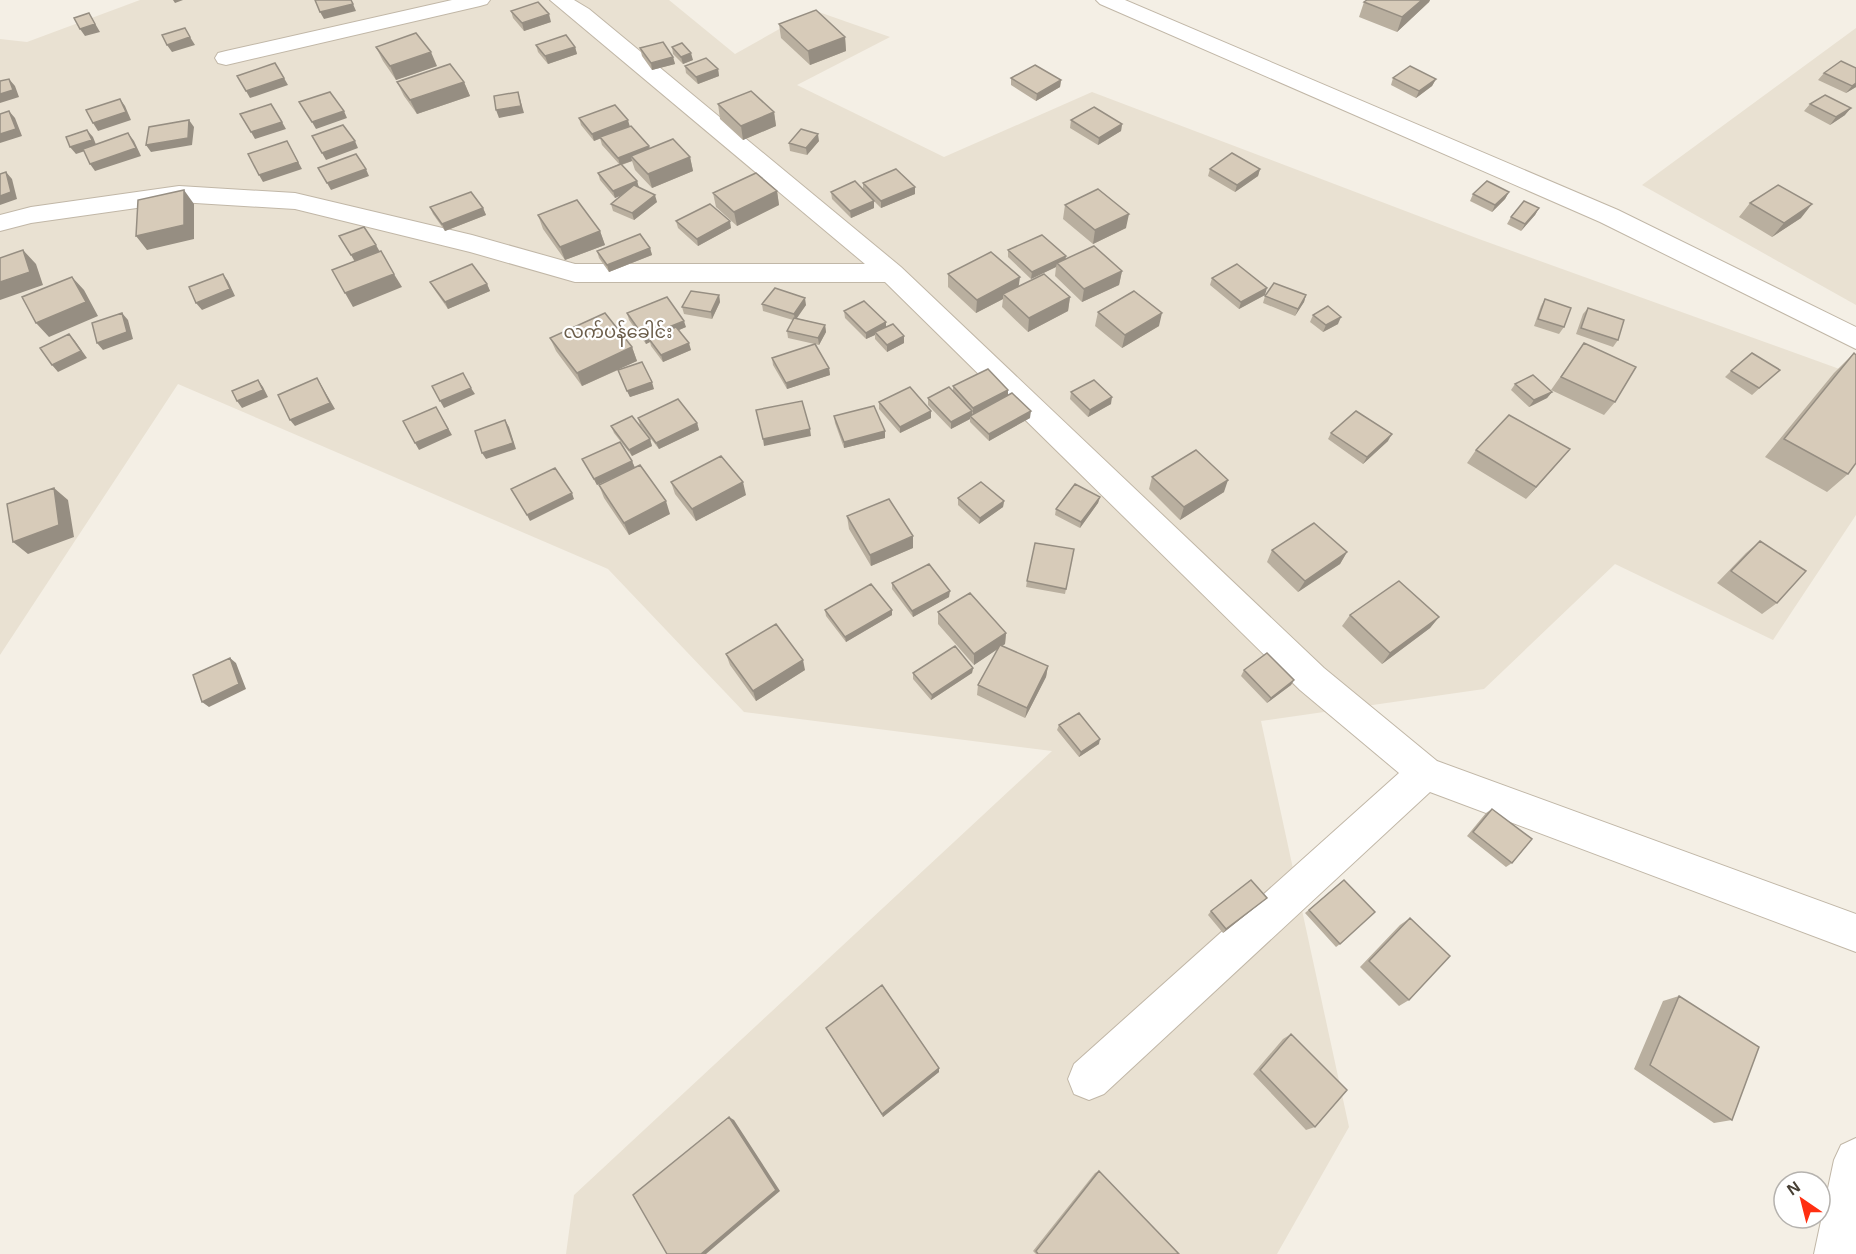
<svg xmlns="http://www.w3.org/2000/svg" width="1856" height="1254" font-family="Arial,'Noto Sans Myanmar',sans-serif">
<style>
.residential{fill:#e9e1d2}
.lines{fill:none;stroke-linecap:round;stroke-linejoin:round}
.minor-casing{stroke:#c1b7a7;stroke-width:2}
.minor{fill:#fff;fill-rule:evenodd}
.wall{fill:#b9af9f}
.shaded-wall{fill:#968e82}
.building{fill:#d7cbb9;stroke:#968e82;stroke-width:1.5}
.labels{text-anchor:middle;stroke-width:4.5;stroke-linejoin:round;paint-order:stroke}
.quarter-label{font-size:18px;fill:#6b5d4a;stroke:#fff}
</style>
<rect width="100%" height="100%" fill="#f4efe5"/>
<path class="residential" d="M140,0H669L735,54L813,10L890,37L797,85L944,157L1092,92L1479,239L1856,375V515L1773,640L1615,564L1484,689L1261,721L1349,1127L1277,1254H566L574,1195L1052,751L744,712L608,569L178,384L0,655V39L27,42Z
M1856,28V305L1642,185Z"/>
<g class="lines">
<defs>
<path id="minor" d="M452,0H490L487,4L480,6L226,65L218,63L215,58L218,53L226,51Z
M550,0H574L589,9L901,267L1324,668L1437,761L1856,914V952L1430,792L1104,1094L1089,1100L1074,1094L1068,1079L1074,1064L1399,773L1300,690L885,282H575L470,252L295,209L179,202L31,223L0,231V215L31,207L179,186L295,193L472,235L575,264H865Z
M1096,0H1125L1618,210L1856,327V349L1600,222L1100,4Z
M1856,1138V1254H1814L1834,1160L1841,1145Z"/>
</defs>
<use href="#minor" class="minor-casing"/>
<use href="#minor" class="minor"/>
</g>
<path class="wall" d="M1367,0H1430L1429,2L1397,32L1359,17L1364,2Z
M511,11L551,22L524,31L513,18Z
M779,24L845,37L846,51L810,65L781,38Z
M536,45L575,47L577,54L548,64L538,52Z
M376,47L437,66L396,80L383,61Z
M672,47L693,60L683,64L673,54Z
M640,48L673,57L675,64L652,70L642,56Z
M685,66L718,69L719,76L698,84L686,73Z
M1856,68V87L1846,93L1818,80L1824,73Z
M1011,78L1061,80L1060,87L1036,101L1011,85Z
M1393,78L1436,79L1432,86L1416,98L1391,85Z
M397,82H464L470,96L417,114L404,96Z
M718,104L774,112L776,126L743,140L720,119Z
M1810,104L1845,115L1830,125L1804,111Z
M579,118L629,126L650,148L690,157L693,171L652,188L635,170L632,161L622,165L637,181L639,188L657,202L634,220L613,211L611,204L621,195L615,198L600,180L598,173L619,164L602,145L600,138L594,141L581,125Z
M1071,120L1122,124L1121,131L1098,145L1070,128Z
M819,141L807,155L790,151L789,143Z
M1210,169H1260L1258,176L1235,192L1208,176Z
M863,183L915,194L881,208L874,201V208L851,218L832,199L831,192L863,190Z
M777,191L779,205L737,226L716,207L713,193Z
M1509,192L1505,199L1492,212L1470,201L1473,194Z
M1750,203L1801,218L1772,237L1739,217Z
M1065,205L1126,228L1093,244L1063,219Z
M430,207L483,208L486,215L445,231L433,214Z
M1539,208L1535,215L1521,231L1507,224L1511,217Z
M538,215L600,231L605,245L565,260L543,229Z
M676,221L731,228L698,246L678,228Z
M650,248L652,255L609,272L599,258L597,251Z
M1008,250L1065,259L1122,271L1119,285L1082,302L1055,276L1056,267L1031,279L1008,257Z
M948,274L1019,286L1070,297L1068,311L1028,332L1002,307L1003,299L976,313L948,287Z
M1212,278L1265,295L1239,309L1210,285Z
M430,282L487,284L490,291L448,309L434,289Z
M719,295L720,302L712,319L684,314L682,307Z
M1306,295L1304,302L1295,316L1263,303L1265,296Z
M1545,299L1564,327L1559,334L1534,326L1541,306Z
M762,304L806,305L796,318L825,325L826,332L819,345L788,338L787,331L793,320L763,311Z
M1588,308L1618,340L1613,347L1576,334L1583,314Z
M844,311L886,327L904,336V343L887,352L875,339V335L866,339L845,318Z
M1098,312L1159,326L1122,348L1095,326Z
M627,313L686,327L679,330L691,350L663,362L651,346L650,342L646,344L629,320Z
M1313,315L1338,324L1323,332L1310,322Z
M550,338L632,347L637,361L618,369L654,389L630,397L618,370L582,386L556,351Z
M1584,343L1615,402L1604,415L1551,390Z
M1854,353L1848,474L1827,492L1765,457L1834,373Z
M772,358L829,368L830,375L787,389L773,365Z
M1731,371L1773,376L1752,395L1725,377Z
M1515,384L1552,392L1547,398L1529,407L1511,390Z
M953,386L1008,390V395L1030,418L989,441L970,422V419L951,429L928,405V398L953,392Z
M1071,392L1111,404L1088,417L1070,399Z
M879,402L931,418L900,433L879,409Z
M834,416L885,438L844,448L835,423Z
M638,418L697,423L699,430L659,449L640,425Z
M611,426L650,439L652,446L632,456L614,433Z
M1331,433L1388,441L1363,464L1328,439Z
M1570,449L1526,499L1467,463L1476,450Z
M582,459L632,461L635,468L597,485Z
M1152,477L1224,492L1180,520L1149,489Z
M671,482L746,495L696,521L675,494Z
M599,485L670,514L629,535L604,498Z
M1100,497L1098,503L1080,528L1055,515L1056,509Z
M958,498L1004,501L1003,507L979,524L958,505Z
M847,516L913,548L871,566L849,529Z
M1760,541L1777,603L1762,614L1717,583L1746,553Z
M1074,549L1065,594L1026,587L1027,581Z
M1272,550L1347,552L1340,564L1298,592L1267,562Z
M892,583L949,597L913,617L892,589Z
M825,610L892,615L846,642L826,616Z
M938,612L1006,633L1005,644L1002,646L1048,666L1046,677L1025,718L977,695L978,685L999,648L974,665L938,624Z
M1350,615L1439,617L1430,628L1382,664L1342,626Z
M726,654L805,670L756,701L730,665Z
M973,668L972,673L931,700L913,679V673Z
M1244,670L1294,680L1291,685L1267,703L1241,676Z
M1059,725L1099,744L1079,757L1057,730Z
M1492,809L1512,863L1506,867L1467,836L1486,813Z
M1344,880L1340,944L1336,947L1305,913Z
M1267,898L1223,933L1208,915L1211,911Z
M1410,918L1409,1000L1399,1006L1360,967L1400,925Z
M1679,996L1732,1120L1714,1123L1634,1069L1663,1001Z
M826,1028L939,1068V1072L883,1117Z
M1291,1034L1315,1127L1306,1130L1253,1074L1283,1039Z
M1099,1171L1179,1254H1036L1033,1251L1095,1173Z"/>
<path class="shaded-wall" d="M173,0H183L175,3Z
M1422,0H1430L1429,2L1397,32L1402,17Z
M353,4L356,11L324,19L320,12Z
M89,13L100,32L85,36L80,29Z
M549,14L551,22L524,31L522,23Z
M190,37L195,45L172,52L167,45Z
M845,37L846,51L810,65L808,51Z
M575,47L577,54L548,64L545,56Z
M431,52L437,66L396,80L390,66Z
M691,53L693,60L683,64L681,57Z
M673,57L675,64L652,70L651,63Z
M718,69L719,76L698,84L696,77Z
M284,78L288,85L250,98L246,91Z
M9,79L15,86L19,97L0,103V94Z
M1436,79L1432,86L1416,98L1419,91Z
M1061,80L1060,87L1036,101L1037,94Z
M464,82L470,96L417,114L410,100Z
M1856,83V87L1846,93L1852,86Z
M518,92L524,113L499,118L496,110Z
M120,99L125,106L131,120L98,131L93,123Z
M1851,108L1845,115L1830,125L1836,117Z
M9,111L15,118L22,136L0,143V134Z
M344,111L347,118L316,129L312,122Z
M774,112L776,126L743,140L741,126Z
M189,120L194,127L192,145L151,152L146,145Z
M628,120L630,127L594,141L592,134Z
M282,122L286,129L255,139L251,132Z
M1122,124L1121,131L1098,145L1099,138Z
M87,130L93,137L97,147L76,154L70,147Z
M128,133L134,141L141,156L95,171L90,164Z
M818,134L819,141L807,155L806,148Z
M287,141L302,169L263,182L259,175Z
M355,141L358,148L326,160L322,153Z
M649,146L651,153L631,156L632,161L620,165L618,158Z
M690,157L693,171L652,188L648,174Z
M366,169L369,176L331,190L327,183Z
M1260,169L1258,176L1235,192L1237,185Z
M6,172L12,179L17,199L0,205V196Z
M637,181L639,188L615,198L613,191Z
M915,187V194L881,208V201Z
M184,190L194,204V239L147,250L136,236Z
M777,191L779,205L737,226L734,212Z
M1509,192L1505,199L1492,212L1495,205Z
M655,195L657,202L634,220L632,213Z
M874,201V208L851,218L850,211Z
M1812,204L1801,218L1772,237L1784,223Z
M483,208L486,215L445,231L442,224Z
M1539,208L1535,215L1521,231L1525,224Z
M1129,214L1126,228L1093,244L1095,230Z
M730,221L731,228L698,246L697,239Z
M600,231L605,245L565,260L560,247Z
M376,245L380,252L355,262L351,255Z
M650,248L652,255L609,272L607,265Z
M23,250L36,264L43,285L0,300V282Z
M1066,256L1065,263H1057L1056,267L1031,279L1032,272Z
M1122,271L1119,285L1082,302L1084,289Z
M223,274L228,281L235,296L202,310L196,303Z
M394,274L402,287L353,307L345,293Z
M72,277L84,290L98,316L49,337L36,323Z
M1020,277L1018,291L1003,294V299L976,313L977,300Z
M487,284L490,291L448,309L445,302Z
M1267,288L1265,295L1239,309L1241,302Z
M719,295L720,302L712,319L711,312Z
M1306,295L1304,302L1295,316L1298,309Z
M1070,297L1068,311L1028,332L1029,318Z
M805,298L806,305L795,321L794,314Z
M122,313L128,320L133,339L103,350L97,343Z
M1162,313L1159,326L1122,348L1125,335Z
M1341,317L1338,324L1323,332L1326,325Z
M684,321L686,327L651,342L649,339L650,342L646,344L644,337Z
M886,322V329L875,332V335L866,339V333Z
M825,325L826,332L819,345L818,338Z
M69,334L75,341L87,358L58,372L52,365Z
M904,336V343L887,352V345Z
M689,343L691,350L663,362L661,355Z
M632,347L637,361L582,386L577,373Z
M829,368L830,375L787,389L786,383Z
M317,378L335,409L295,426L290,420Z
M258,380L263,387L268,397L242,408L237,401Z
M652,382L654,389L630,397L627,391Z
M471,388L475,394L444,408L440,401Z
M1008,390V397L973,414V408Z
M1552,392L1547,398L1529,407L1534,400Z
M1112,397L1111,404L1088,417L1090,410Z
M436,407L452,435L419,450L415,443Z
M931,411V418L900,433V427Z
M972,411V417L970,416V419L951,429V422Z
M1031,411L1030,418L989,441V434Z
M505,420L509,427L516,449L486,459L482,453Z
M697,423L699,430L659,449L656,443Z
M810,429L811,436L764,446L763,439Z
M885,431V438L844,448V442Z
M1392,434L1388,441L1363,464L1367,457Z
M650,439L652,446L632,456L629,450Z
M1570,449L1559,462L1526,499L1536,487Z
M632,461L635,468L597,485L594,479Z
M1228,480L1224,492L1180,520L1184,507Z
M743,482L746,495L696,521L692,509Z
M54,488L68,500L74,537L28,554L13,542Z
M572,493L574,499L530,521L527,515Z
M1100,497L1098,503L1080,528L1081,522Z
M666,501L670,514L629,535L624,523Z
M1004,501L1003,507L979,524L980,518Z
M913,536V548L871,566L870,555Z
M1347,552L1340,564L1298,592L1305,581Z
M950,591L949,597L913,617L912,611Z
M892,610V615L846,642L845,637Z
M1439,617L1430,628L1382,664L1390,653Z
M1006,633L1005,644L974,665V654Z
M230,658L236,663L246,689L209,707L202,702Z
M803,660L805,670L756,701L753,691Z
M1048,666L1046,677L1025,718L1027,708Z
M973,668L972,673L931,700L932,695Z
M1294,680L1291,685L1267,703L1271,698Z
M1100,739L1099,744L1079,757L1081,752Z
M1267,898L1263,901L1223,933L1226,929Z
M939,1068V1072L883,1117L882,1114Z
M729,1117L734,1120L780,1191L706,1254H701Z"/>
<path class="building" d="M315,0H351L353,4L320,12Z
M1367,0H1422L1402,17L1364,2Z
M538,2L549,14L522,23L511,11Z
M816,10L845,37L808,51L779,24Z
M89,13L95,24L80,29L74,18Z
M185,28L190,37L167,45L162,35Z
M416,33L431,52L390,66L376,47Z
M566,35L575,47L545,56L536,45Z
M663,42L673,57L651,63L640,48Z
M682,43L691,53L681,57L672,47Z
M706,58L718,69L696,77L685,66Z
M1841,61L1856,68V83L1852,86L1824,73Z
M275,63L284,78L246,91L237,76Z
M450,64L464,82L410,100L397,82Z
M1035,65L1061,80L1037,94L1011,78Z
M1410,66L1436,79L1419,91L1393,78Z
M9,79L13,90L0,94V81Z
M751,91L774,112L741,126L718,104Z
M330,92L344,111L312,122L299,102Z
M518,92L521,106L496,110L494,96Z
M1825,95L1851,108L1836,117L1810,104Z
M120,99L126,112L93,123L86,110Z
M271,104L282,122L251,132L240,114Z
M615,105L628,120L592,134L579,118Z
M1094,107L1122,124L1099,138L1071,120Z
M9,111L16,129L0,134V114Z
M189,120L188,138L146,145L149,127Z
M343,125L355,141L322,153L312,136Z
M631,126L649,146L618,158L600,137Z
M801,129L818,134L806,148L789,143Z
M87,130L92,140L70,147L66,137Z
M128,133L136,148L90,164L83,149Z
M673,139L690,157L648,174L631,156Z
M287,141L298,162L259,175L248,154Z
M1232,153L1260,169L1237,185L1210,169Z
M356,154L366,169L327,183L318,168Z
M621,164L637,181L613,191L598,173Z
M896,169L915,187L881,201L863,183Z
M6,172L11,192L0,196V174Z
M756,173L777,191L734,212L713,193Z
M855,181L874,201L850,211L831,192Z
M1487,181L1509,192L1495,205L1473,194Z
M634,185L655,195L632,213L611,204Z
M1778,185L1812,204L1784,223L1750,203Z
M1098,189L1129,214L1095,230L1065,205Z
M184,190V225L136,236L138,200Z
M471,192L483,208L442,224L430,207Z
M577,200L600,231L560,247L538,215Z
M1524,201L1539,208L1525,224L1511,217Z
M710,204L730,221L697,239L676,221Z
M364,227L376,245L351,255L339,236Z
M640,234L650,248L607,265L597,251Z
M1042,235L1066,256L1032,272L1008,250Z
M1094,246L1122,271L1084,289L1057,263Z
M23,250L30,272L0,282V258Z
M381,251L394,274L345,293L332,270Z
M991,252L1020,277L977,300L948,274Z
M472,264L487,284L445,302L430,282Z
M1237,264L1267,288L1241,302L1212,278Z
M223,274L230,289L196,303L189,287Z
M1044,274L1070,297L1029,318L1003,294Z
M72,277L86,302L36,323L22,297Z
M1274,283L1306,295L1298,309L1265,296Z
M775,288L805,298L794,314L762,304Z
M691,291L719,295L711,312L682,307Z
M1134,291L1162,313L1125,335L1098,312Z
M667,297L684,321L644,337L627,313Z
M1545,299L1571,308L1564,327L1538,319Z
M864,301L886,322L866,333L844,311Z
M1328,306L1341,317L1326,325L1313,315Z
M1588,308L1624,320L1618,340L1581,328Z
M122,313L127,332L97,343L92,323Z
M605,313L632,347L577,373L550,338Z
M794,318L825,325L818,338L787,331Z
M893,324L904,336L887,345L875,332Z
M676,327L689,343L661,355L649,339Z
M69,334L81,351L52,365L40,348Z
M1584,343L1636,367L1615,402L1561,377Z
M815,344L829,368L786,383L772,358Z
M1752,353L1780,370L1759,388L1731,371Z
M1854,353L1856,355V463L1848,474L1784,439Z
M642,362L652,382L627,391L618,370Z
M988,369L1008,390L973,408L953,386Z
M463,373L471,388L440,401L432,386Z
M1533,375L1552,392L1534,400L1515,384Z
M317,378L330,403L290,420L278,395Z
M258,380L263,390L237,401L232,391Z
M1094,380L1112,397L1090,410L1071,392Z
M910,387L931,411L900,427L879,402Z
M949,387L972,411L951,422L928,398Z
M1012,393L1031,411L989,434L970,416Z
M678,399L697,423L656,443L638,418Z
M802,401L810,429L763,439L756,410Z
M874,406L885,431L844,442L834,416Z
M436,407L448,429L415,443L403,421Z
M1356,411L1392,434L1367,457L1331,433Z
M1509,415L1570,449L1536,487L1476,450Z
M632,416L650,439L629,450L611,426Z
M505,420L513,443L482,453L475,431Z
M620,442L632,461L594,479L582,459Z
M1196,450L1228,480L1184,507L1152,477Z
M721,456L743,482L692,509L671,482Z
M640,465L666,501L624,523L599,485Z
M555,468L572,493L527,515L511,489Z
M981,482L1004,501L980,518L958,498Z
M1075,484L1100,497L1081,522L1056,509Z
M54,488L59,525L13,542L7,504Z
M889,499L913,536L870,555L847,516Z
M1314,523L1347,552L1305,581L1272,550Z
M1760,541L1806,571L1777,603L1731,571Z
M1035,543L1074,549L1066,589L1027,581Z
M929,564L950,591L912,611L892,583Z
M1399,581L1439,617L1390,653L1350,615Z
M871,584L892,610L845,637L825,610Z
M970,593L1006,633L974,654L938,612Z
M776,624L803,660L753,691L726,654Z
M1000,645L1048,666L1027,708L978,685Z
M955,646L973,668L932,695L913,673Z
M1267,653L1294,680L1271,698L1244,670Z
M230,658L239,684L202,702L193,675Z
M1079,713L1100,739L1081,752L1059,725Z
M1492,809L1532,839L1512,863L1473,832Z
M1251,880L1267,898L1226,929L1211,911Z
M1344,880L1375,912L1340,944L1309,910Z
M1410,918L1450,956L1409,1000L1369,961Z
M882,985L939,1068L882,1114L826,1028Z
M1679,996L1759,1047L1732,1120L1650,1065Z
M1291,1034L1347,1090L1315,1127L1260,1070Z
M729,1117L776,1190L701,1254H667L633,1195Z
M1099,1171L1179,1254H1038L1036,1251Z"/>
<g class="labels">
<g class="quarter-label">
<text x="618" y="338">လက်ပန်ခေါင်း</text>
</g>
</g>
<g transform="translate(1802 1200) rotate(325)"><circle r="28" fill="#ffffff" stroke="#b5b2ae" stroke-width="1.5"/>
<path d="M0-4.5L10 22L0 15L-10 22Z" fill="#ff2f11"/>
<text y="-9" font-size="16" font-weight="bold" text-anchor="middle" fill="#473f34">N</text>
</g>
</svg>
